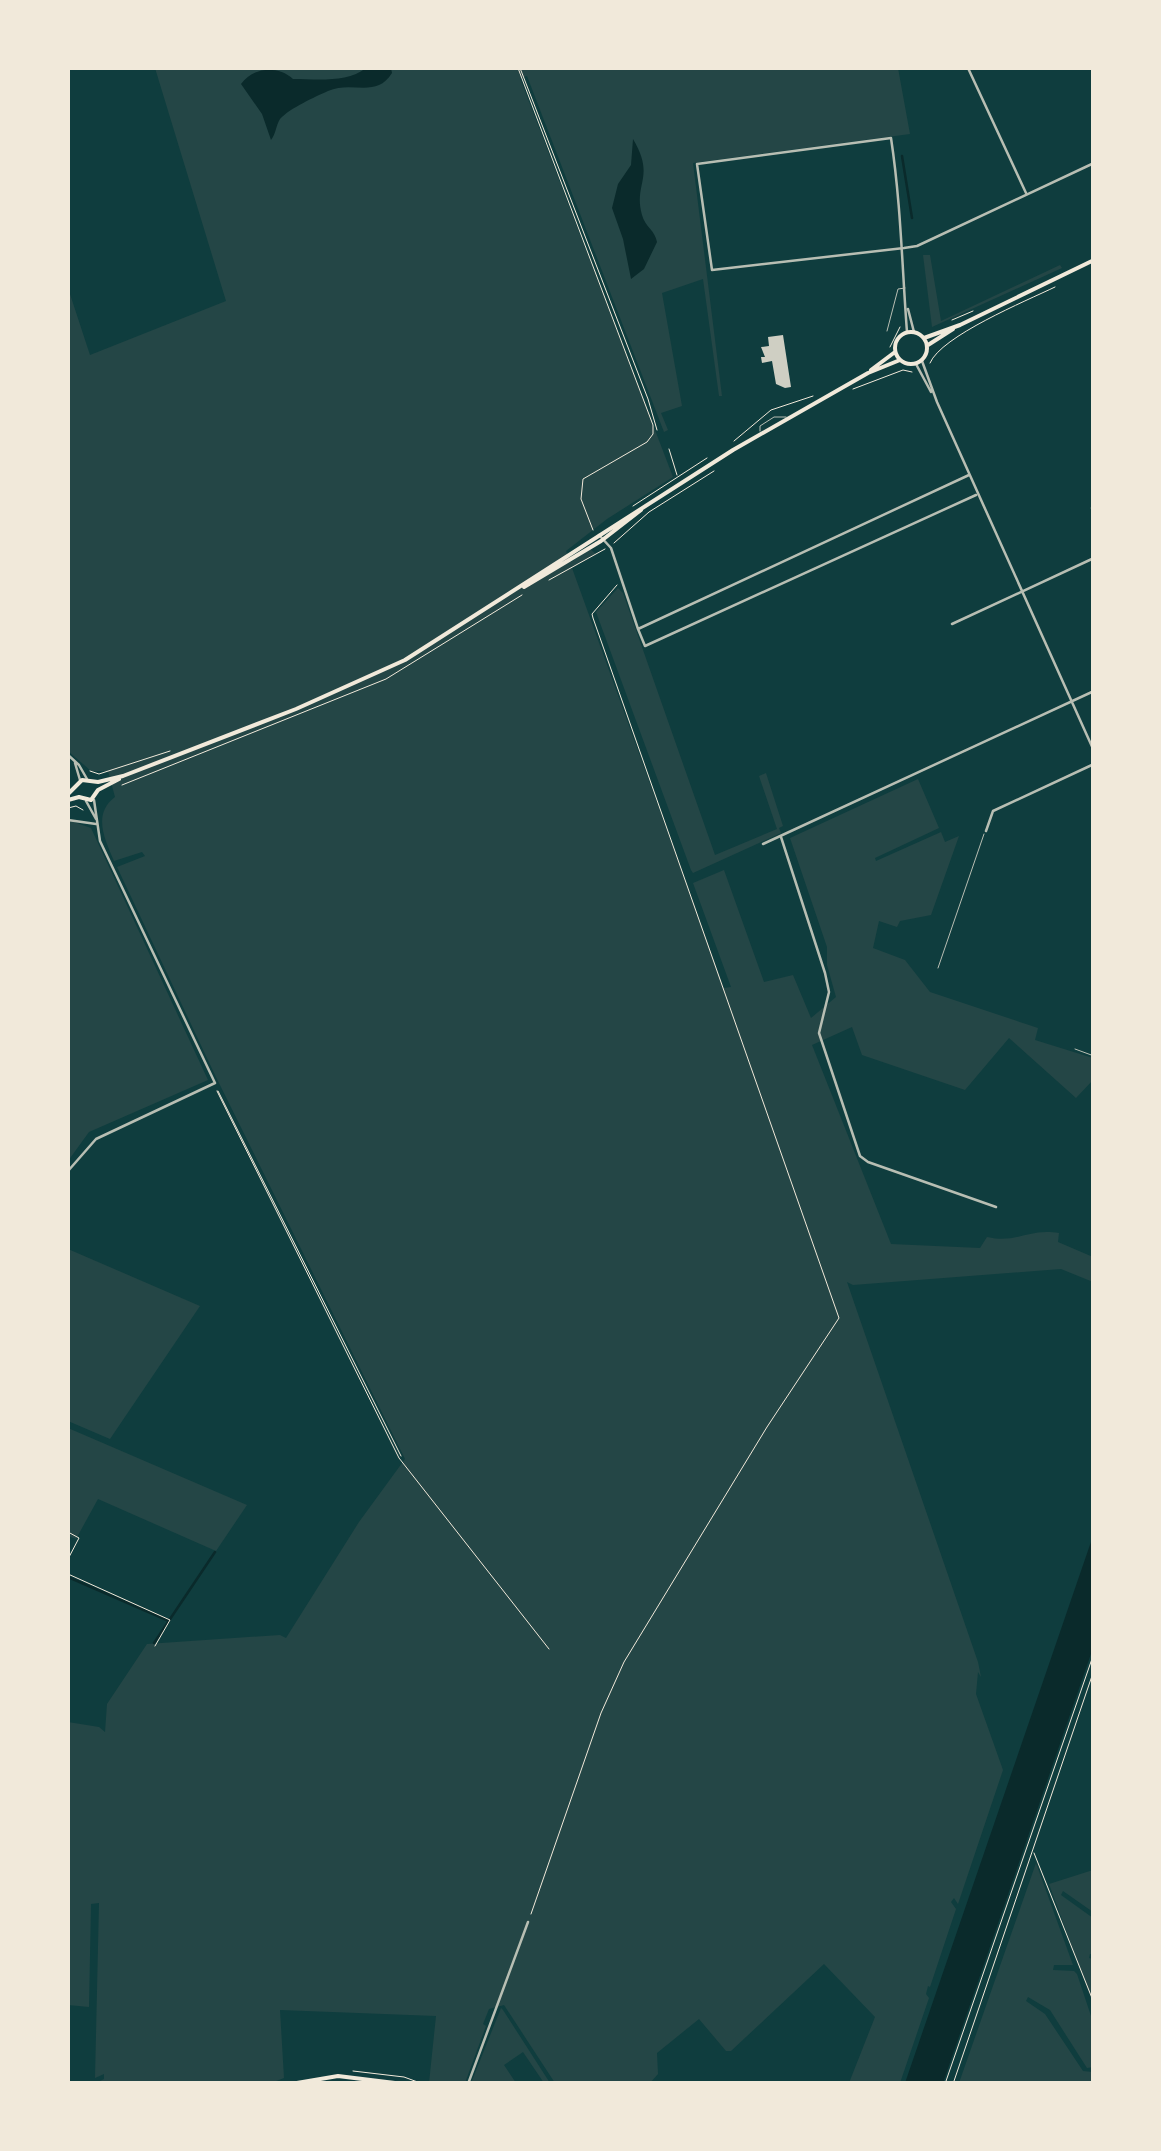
<svg xmlns="http://www.w3.org/2000/svg" width="1161" height="2151" font-family="'Nunito Sans',sans-serif">
<style>
.green{fill:#244646}
.water{fill:#0a2a2b}
.lines{fill:none;stroke-linecap:round;stroke-linejoin:round}
.stream{stroke:#0a2a2b;stroke-width:2.5}
.building{fill:#cfcfc3}
.path{stroke:#f1e9da;stroke-width:1}
.service{stroke:#b8beb3;stroke-width:1}
.minor{stroke:#b8beb3;stroke-width:2.5}
.tertiary{stroke:#b8beb3;stroke-width:2.5}
.secondary{stroke:#f1e9da;stroke-width:4}
</style>
<rect width="100%" height="100%" fill="#0f3d3e"/>
<path class="green" d="M155,68H898L910,134L693,163L722,396H719L703,279L662,293L682,406L661,413L668,430L664,432L527,76L520,78L673,477L607,519L566,551L571,562L590,549L596,554L572,568L724,988L731,987L693,883L724,870L764,982L793,975L811,1018L836,997L827,965V947L790,838L918,779L939,828L875,858L876,861L941,832L945,842L959,836L931,915L900,921L897,927L879,921L873,948L905,960L930,992L1038,1028L1035,1040L1093,1058V1080L1076,1098L1009,1038L965,1090L862,1055L852,1027L812,1045L891,1244L980,1248L987,1237C1018,1244 1027,1228 1059,1233L1058,1242L1093,1257V1282L1061,1269L853,1285L847,1282L978,1662L981,1677L978,1672L976,1694L1003,1770L958,1904L954,1898L951,1902L956,1909L930,1987L928,1986L926,1994L929,1998L900,2083H849L875,2017L824,1964L731,2051H726L699,2019L657,2053L658,2074L650,2083H555L504,2005L489,2009L483,2024L486,2026L465,2083H429L436,2016L280,2010L284,2078L271,2083H96L104,2079V2074L95,2078L99,1903L91,1904L89,2007L68,2005V1722L99,1727L105,1732L107,1704L147,1644L280,1635L286,1638L359,1522L405,1459L215,1075L117,867L145,856L142,852L114,861C105,840 92,814 115,797L108,771H91L68,751V288L90,355L226,301Z
M923,255H930L941,321L1060,265L1062,268L932,327Z
M618,588L623,593L715,855L777,829L759,776L766,773L783,826L779,828L781,833L693,873L691,870L596,612Z
M68,820L91,828L208,1080L89,1132L68,1161Z
M68,1249L200,1306L110,1439L68,1421Z
M68,1428L247,1505L216,1551L98,1499L76,1539L68,1536Z
M1036,1863L1073,1965H1054L1053,1970L1074,1971L1077,1974L1093,2022V2067L1087,2068L1050,2010L1028,1997L1026,2001L1045,2014L1083,2071L1093,2072V2083H959Z
M1093,1870V1912L1063,1891L1061,1895L1093,1918V1954H1090L1089,1958L1093,1959V2004L1049,1884Z
M501,2008L503,2010L550,2083H544L523,2052L504,2065L516,2083H471Z"/>
<path class="water" d="M366,68H391L392,73C376,99 352,80 328,91C315,97 290,108 280,119C276,125 276,134 271,140L262,114L241,84C253,67 278,65 293,79C317,79 347,83 366,68Z
M633,139C656,178 633,183 642,215C645,227 655,230 657,242L644,269L631,279L623,239L612,208L618,184L631,165Z
M1093,1536V1648L943,2083H905Z"/>
<g class="lines">
<path class="stream" d="M902,156L912,218
M68,1577L169,1621
M154,1643L215,1552"/>
</g>
<path class="building" d="M783,335L791,387L785,388L776,384L772,361L762,363L761,357H765L761,347L769,346L768,337Z"/>
<g class="lines">
<path class="path" d="M518,68L653,425V434L647,442L583,479L581,499L593,530
M520,68L648,399L657,430
M952,320L973,311
M890,347L900,327
M930,363C941,336 1026,301 1055,287
M853,389L903,370L912,372
M734,441L771,410L813,396
M669,449L677,475
M633,506L707,458
M614,543L649,512L714,471
M549,580L605,549
M90,771L99,774L170,751
M122,785L386,679L522,595
M68,808L76,806L83,810
M217,1091L399,1458L549,1649
M218,1091L401,1456
M68,1532L79,1538L68,1559
M68,1574L170,1620L155,1646
M1034,1853L1094,2003
M531,1914L601,1713L624,1662L767,1427L839,1318L593,618L592,614L617,585
M353,2071L404,2077L423,2084
M945,2084L1094,1653
M953,2084L1094,1670"/>
<path class="service" d="M887,331L898,289L905,288
M760,431V426L774,417H786
M938,968L984,834
M1075,1049L1094,1056"/>
<path class="minor" d="M968,68L1026,193
M908,309L914,332
M907,332C902,267 901,204 891,138L697,164L712,270L904,248L917,246L1094,163
M922,361L937,402L1094,751
M916,364L931,392
M1092,508L1094,512
M599,535L611,548L638,629L969,475
M952,624L1094,558
M638,629L645,646L976,495
M86,801L96,819
M68,820L96,824
M986,831L993,811L1094,764
M781,837L825,973L829,992L819,1033L860,1156L868,1162L996,1207
M763,844L1094,691
M68,1171L96,1139L215,1083L100,841L94,800
M319,2084H374
M468,2084L528,1922"/>
<path class="tertiary" d="M68,755L79,765L87,779
M75,763L80,780"/>
<path class="secondary" d="M895 348a16 16 0 1 1 32 0a16 16 0 1 1-32 0Z
M924,338L960,325L1094,260
M928,345L953,329
M871,370L895,352
M524,587L601,541L641,510
M68,794L82,780L98,782L123,776L296,709L405,660L733,450L868,373L900,360
M68,800L79,797L91,800L98,790L119,779
M291,2084L338,2076L403,2084"/>
</g>
<rect width="1161" height="2151" fill="none" stroke="#f1e9da" stroke-width="140"/>
</svg>
